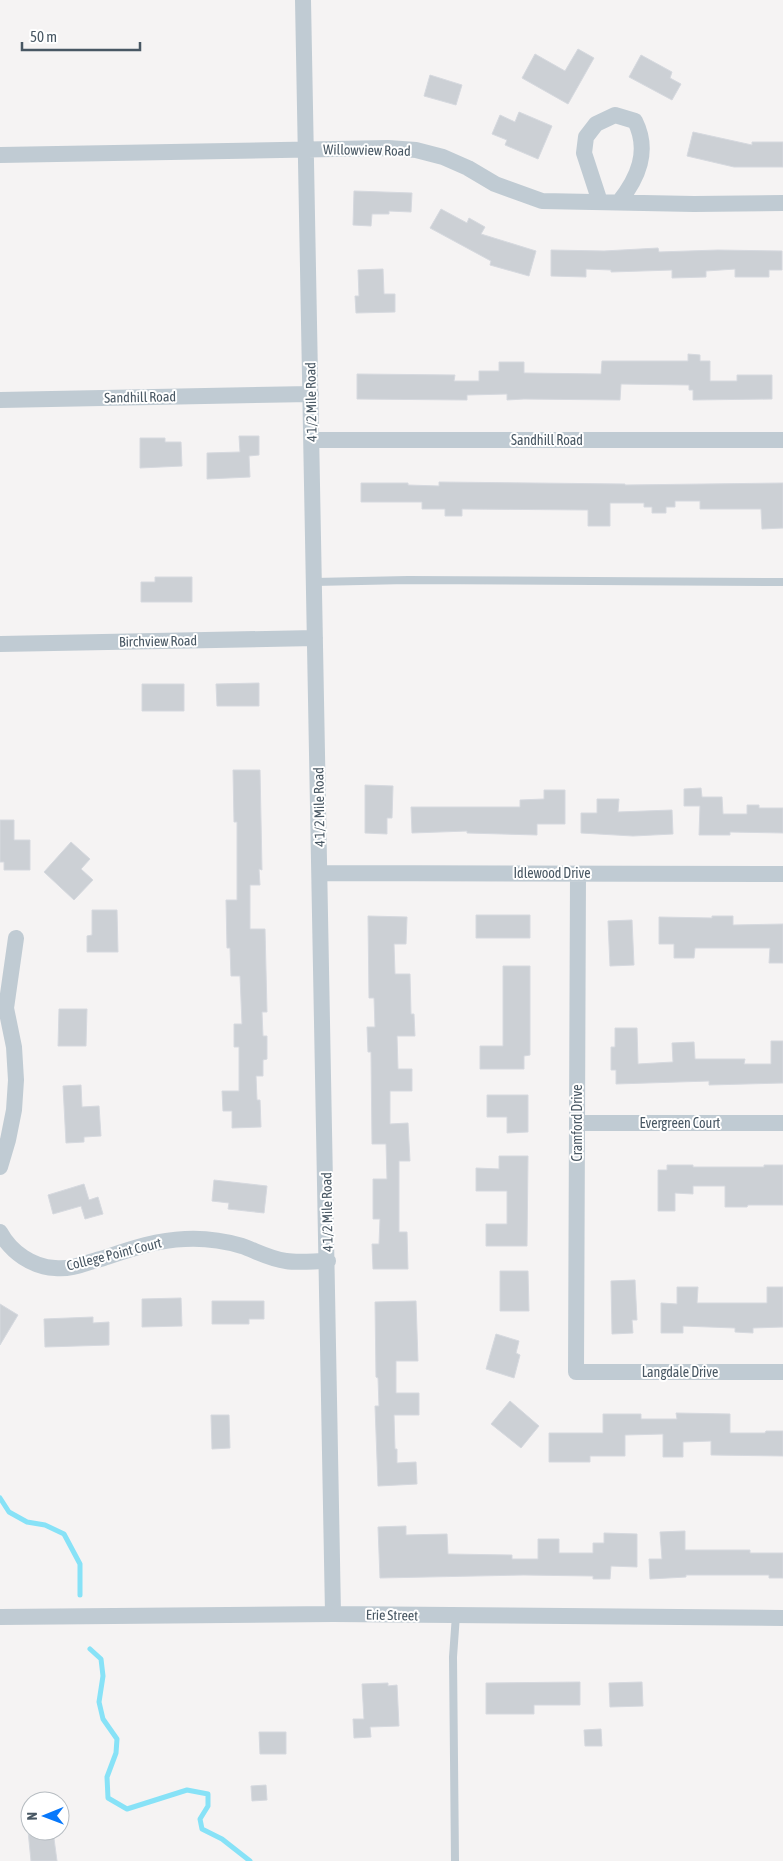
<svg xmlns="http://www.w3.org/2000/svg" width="783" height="1861" font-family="'Asap Condensed',sans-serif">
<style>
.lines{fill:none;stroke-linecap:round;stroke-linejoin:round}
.stream{stroke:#87e2f7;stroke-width:5}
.building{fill:#ccd0d5;stroke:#d6d9df}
.service{stroke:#c0cbd3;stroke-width:8}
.minor{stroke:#c0cbd3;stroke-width:16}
.labels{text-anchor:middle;stroke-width:4;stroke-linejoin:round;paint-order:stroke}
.street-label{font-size:14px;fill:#485763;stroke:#fff}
</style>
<rect width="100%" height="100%" fill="#f5f3f3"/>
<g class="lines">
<path class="stream" d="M0,1498L9,1512L27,1522L45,1525L64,1534L80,1564V1595
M90,1649L101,1659L103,1676L99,1702L103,1719L117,1739L116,1753L107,1777L108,1798L127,1809L187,1790L208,1794V1806L200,1819L202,1829L222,1839L250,1861"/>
</g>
<path class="building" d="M578,49L594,58L568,104L522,78L535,54L565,71Z
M641,55L672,72L670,78L681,84L672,100L629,77Z
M430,75L462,85L456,105L424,96Z
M519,112L552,126L538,159L505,145L507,140L492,134L500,115L515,122Z
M693,132L752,145V142H783V167H734L687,156Z
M354,191L412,193L411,212L389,211V214H372L371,226L353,225Z
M441,209L467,223L469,218L485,227L481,234L536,251L529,276L490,265L491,261L430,228Z
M658,248L659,252L718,250L782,251V270H769V277H735V269L706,271V277L672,278V270L611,272V270L586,269V277L551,276V250L604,251Z
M383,269L384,294H395V312L356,313L355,296H359L358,270Z
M688,354L700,355V361H710V381H737V375H772V399L693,400V390H689V385L621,384L620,400L524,399L507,400V394L467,395V400L357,399V374L455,375L454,381H479V371H499V362H524V373L601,374L602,361H688Z
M239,436H259V455L249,456L250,477L207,479V453L240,452Z
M140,438H165V442H181L182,466L140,468Z
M439,482L625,484V485L783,483V528L762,529L761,509H700V501H675V507H666V513H652V507H644V503H610V526H588V510L462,509V516H445V509H422V502H361V483H408V485L439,486Z
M155,577H192V602H141V582H155Z
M259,683V706H217L216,684Z
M142,684H184V711H142Z
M233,770H260L262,870L259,869L260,885H250V929H265L267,1012H262L263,1036H267V1059L263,1060V1076H256L257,1100H260L261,1127L232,1128V1111H223L222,1091H239V1047H234V1024H242L240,976H231L230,948H227L226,900H237V822H234Z
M365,785L393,786L392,818H387V834L365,833Z
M701,788L702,797H722L723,814H747V805H759V808H783V833L730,832V835H699L700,806H684V789Z
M544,790H565V824H537V835L467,833V831L412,833L411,807H520V800L544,799Z
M597,799H619L618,812L672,810L673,834L633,836L581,833V813H597Z
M0,820H14V840H30V870H4V862H0Z
M71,842L90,859L81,869L93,880L74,900L44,872Z
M92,910H117L118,952H87V936L92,935Z
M476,915H530V938H476Z
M368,916L407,917L406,944H394L395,974H410L411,1014H414L415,1036H397L398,1069H412V1091H390V1124L408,1123L410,1161H399V1232H407L408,1269H373L372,1244H379L380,1219H373V1179H387L386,1144H372L371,1052H368L367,1027H375L374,998H369Z
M712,916H733V925L783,924V963H769L770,948H695L694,958H674V944H659V917L712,918Z
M632,920L634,965L610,966L608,921Z
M503,966H530V1055L524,1056V1069H480V1046H503Z
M59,1009H87L86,1046H58Z
M615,1028H637L638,1064L673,1062L672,1043L694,1042L695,1059H745L744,1064H771V1041H783V1083L709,1085V1081L616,1084V1070H611V1047H615Z
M81,1085L82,1107L99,1106L101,1136L84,1137V1142L66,1143L63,1086Z
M487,1095H528V1132L507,1133V1117H487Z
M499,1156H528L527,1246H486V1224H507V1191H476V1168L499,1169Z
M667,1165H693V1167H764V1165H783V1205H748L747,1207H725V1186H693V1194L675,1193V1211H658V1170H667Z
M214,1180L267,1186L264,1213L228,1209L229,1203L212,1201Z
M84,1184L89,1200L98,1197L103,1214L85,1219L81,1206L53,1214L48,1195Z
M500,1271H528L529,1311H500Z
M635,1280L637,1320H632L633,1333L612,1334L611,1281Z
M677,1287H698L697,1303H767V1287H783V1327L753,1328V1333L735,1332V1328L683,1326V1333H661V1303L677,1304Z
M181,1298L182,1326L142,1327V1299Z
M212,1301H264V1319H249V1324H212Z
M416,1301L418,1361H396V1393H419V1415H394L395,1449H397V1463L416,1462L417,1484L378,1486L375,1406H379L378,1378L376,1377L375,1302Z
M0,1304L18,1315L0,1345Z
M93,1317V1323L109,1322V1345L45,1347L44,1319Z
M496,1334L519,1341L516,1353L520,1355L514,1378L486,1369Z
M510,1401L539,1426L521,1448L491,1424Z
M676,1413L730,1414V1433H765L766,1431H783V1456L711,1455V1441L683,1442V1457H663V1434L625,1435V1456H590V1462H549V1433H603V1414H641V1419H677Z
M211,1415H229L230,1448L212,1449Z
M406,1526V1535L447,1534L448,1554L512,1555V1559H538V1539H559V1553H593V1543H604V1533L637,1534V1567L611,1566L610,1579H593V1576L524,1575L380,1578L378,1527Z
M685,1531V1550H750V1553H783V1578H769V1575H686V1577L650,1579L649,1559H662L660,1532Z
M580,1682V1705H534V1714H486V1683Z
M642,1682L643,1706L610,1707L609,1683Z
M388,1683V1686L397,1685L399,1726L370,1727L371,1737L354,1738L353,1719H364L362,1684Z
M601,1729L602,1746H585L584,1730Z
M259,1732H286V1754H260Z
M266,1785L267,1800L252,1801L251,1786Z
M28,1831H53L57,1861H31Z"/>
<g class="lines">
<path class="service" d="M314,582L408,580L783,582
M455,1861L453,1657L456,1615"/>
<path class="minor" d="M303,0L333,1614
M0,155L388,148L416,150L443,157L468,168L495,184L542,201L694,204L783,203
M600,202L584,153L586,137L596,124L615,115L635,121C650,151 638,178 619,202
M0,400L311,394
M312,440H783
M0,644L315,638
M320,873L783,874
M578,874L576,1372H783
M577,1123H783
M0,1167L8,1140L14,1110L16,1080L14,1047L6,1008L16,938
M0,1232C11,1252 32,1267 55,1268C72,1270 88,1262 104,1258C131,1249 157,1240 185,1239C204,1238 225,1241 242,1246C256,1251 270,1259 286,1261C299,1263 314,1261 328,1261
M0,1617L333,1614L783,1618"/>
</g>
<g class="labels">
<g class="street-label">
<text transform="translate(367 150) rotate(1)" y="5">Willowview Road</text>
<text transform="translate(140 397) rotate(-1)" y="5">Sandhill Road</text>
<text transform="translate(311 402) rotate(-91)" y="5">4 1/2 Mile Road</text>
<text x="547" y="445">Sandhill Road</text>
<text transform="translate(158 641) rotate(-1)" y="5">Birchview Road</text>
<text transform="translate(319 807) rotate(-91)" y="5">4 1/2 Mile Road</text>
<text x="552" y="878">Idlewood Drive</text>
<text transform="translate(577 1123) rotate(-90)" y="5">Cramford Drive</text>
<text x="680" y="1128">Evergreen Court</text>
<text transform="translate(327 1212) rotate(-91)" y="5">4 1/2 Mile Road</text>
<text transform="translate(114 1254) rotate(-14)" y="5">College Point Court</text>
<text x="680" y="1377">Langdale Drive</text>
<text transform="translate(392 1615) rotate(1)" y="5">Erie Street</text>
</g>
</g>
<g transform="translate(45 1816) rotate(269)"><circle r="24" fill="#ffffff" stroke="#b6bcc1"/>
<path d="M0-4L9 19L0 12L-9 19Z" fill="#0778fb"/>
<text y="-8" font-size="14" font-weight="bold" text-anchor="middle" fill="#485763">N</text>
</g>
<path d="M22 42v8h118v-8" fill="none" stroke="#485763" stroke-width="2.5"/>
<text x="30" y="42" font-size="15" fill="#485763" stroke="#ffffff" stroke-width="4" paint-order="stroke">50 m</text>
</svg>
